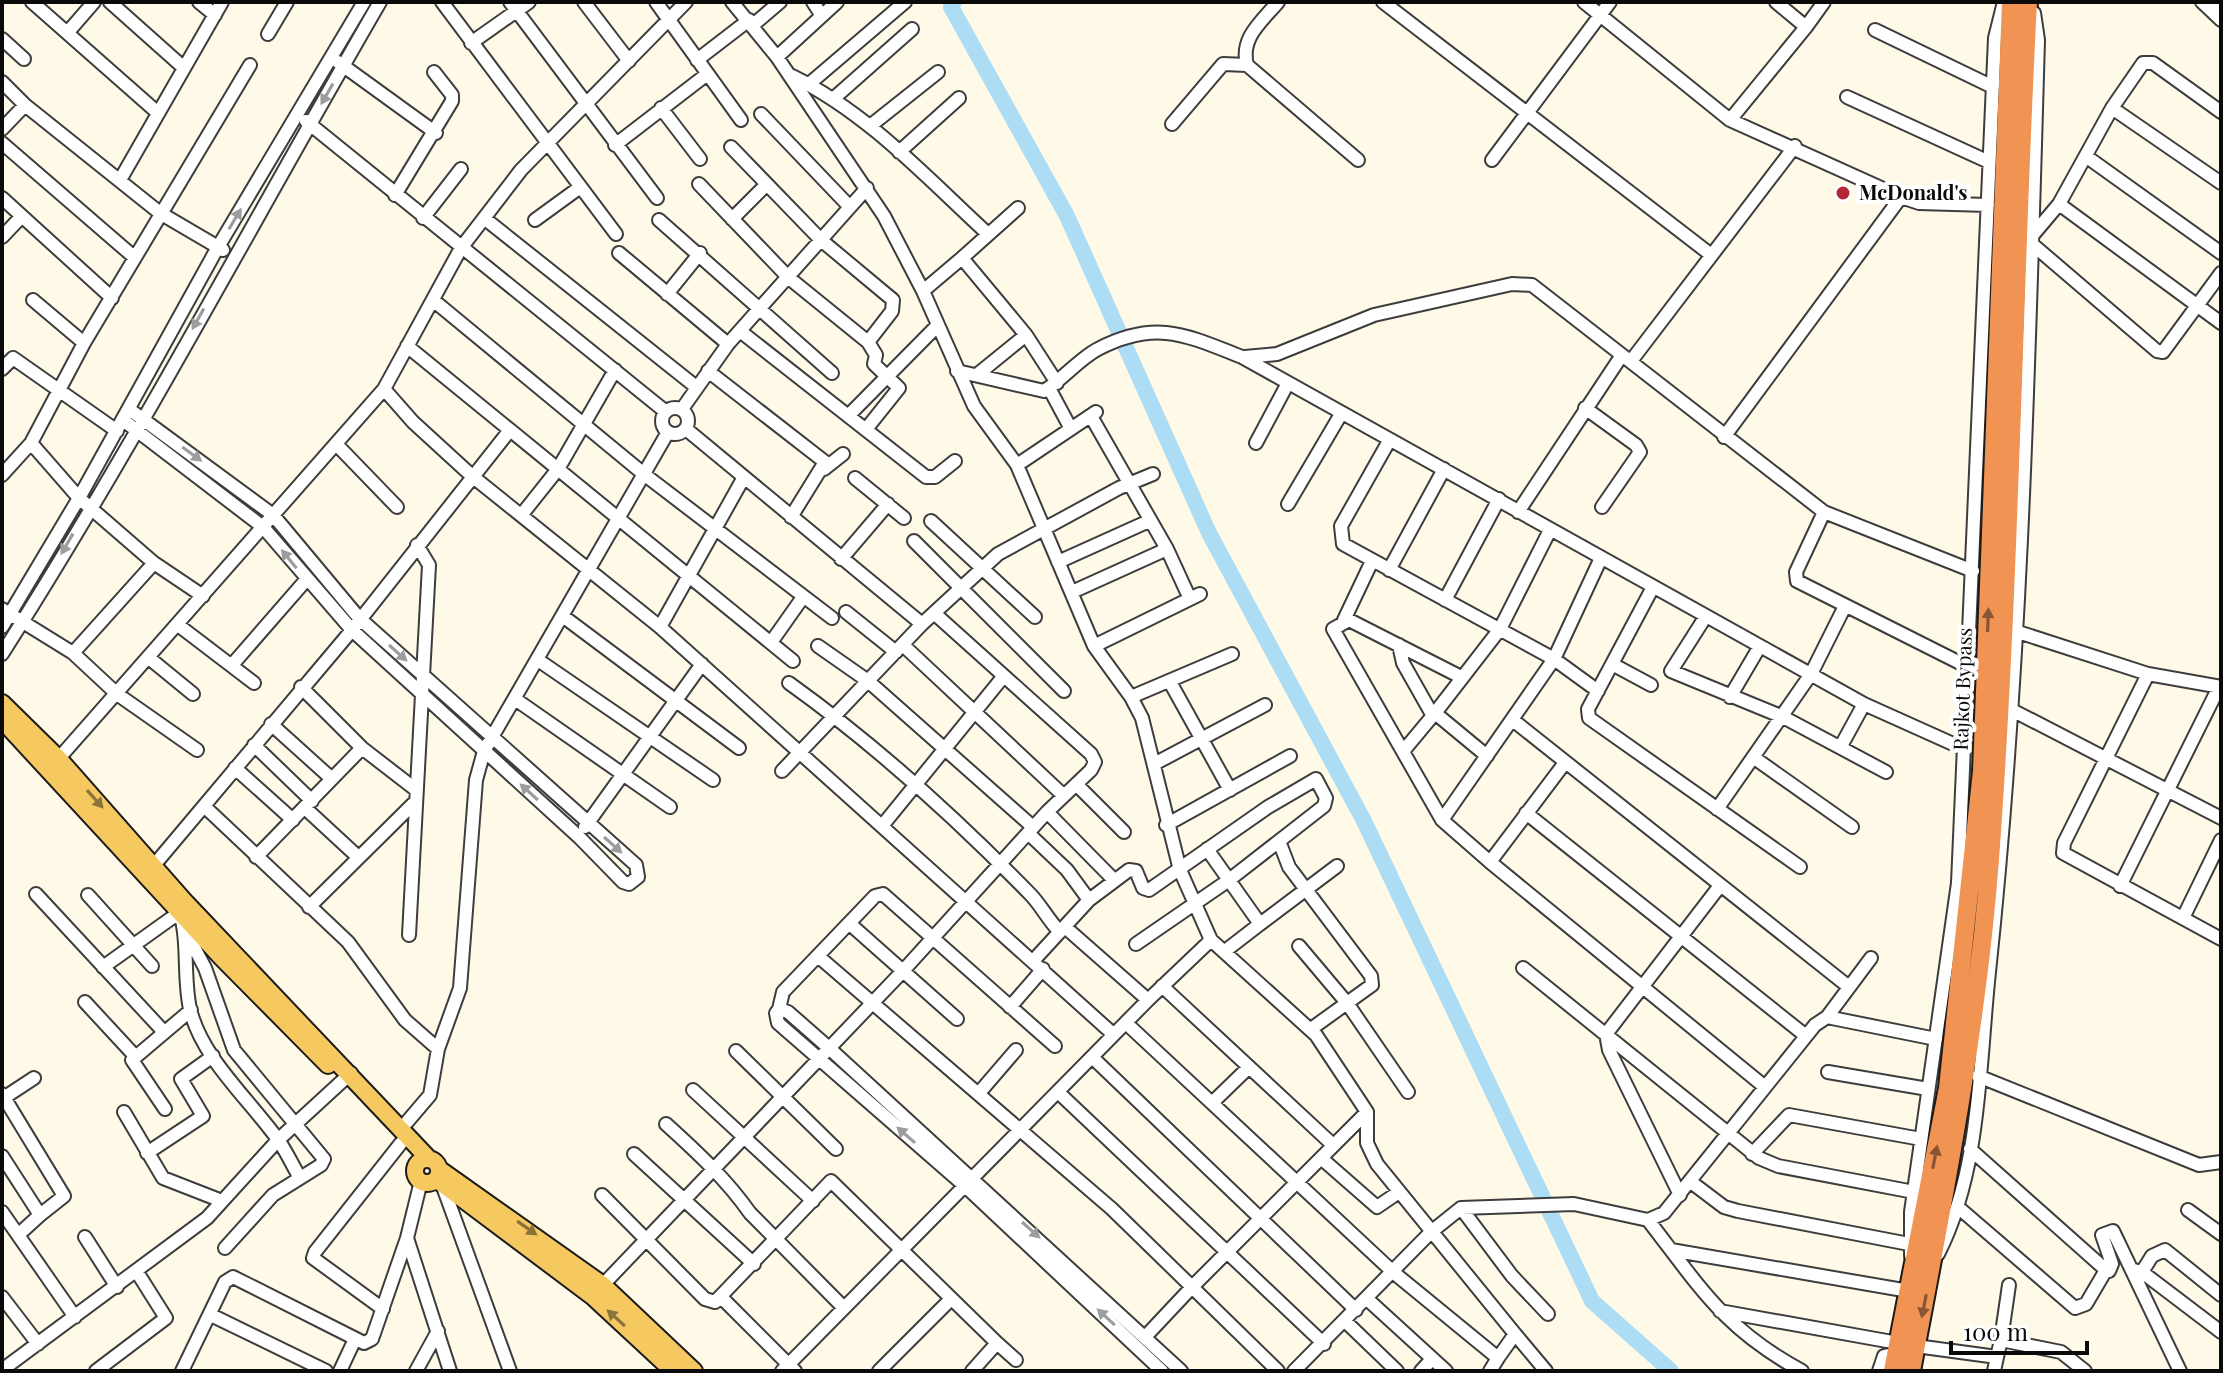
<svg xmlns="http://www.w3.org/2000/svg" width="2223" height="1373" font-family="'Playfair Display',serif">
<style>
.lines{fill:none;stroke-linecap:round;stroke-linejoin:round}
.river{stroke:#adddf4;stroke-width:16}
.minor-casing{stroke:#3d3d3d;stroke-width:16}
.major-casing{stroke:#1b1b1b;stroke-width:20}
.highway-casing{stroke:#1b1b1b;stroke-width:22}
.minor{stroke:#fff;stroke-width:12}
.major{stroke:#f5c960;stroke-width:16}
.highway{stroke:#f19353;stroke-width:18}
.oneway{fill:#9d9d9d}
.oneway2{fill:#895532}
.oneway3{fill:#8b7339}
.poi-dot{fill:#b52735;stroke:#fff;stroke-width:3}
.labels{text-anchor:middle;stroke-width:8;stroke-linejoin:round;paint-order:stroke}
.poi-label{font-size:20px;font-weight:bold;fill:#0a0a0a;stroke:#fff;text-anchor:start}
.street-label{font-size:20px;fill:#0a0a0a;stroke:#fff}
</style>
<rect width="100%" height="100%" fill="#fff9e7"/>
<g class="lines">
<path class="river" d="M954,2L951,7L1067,216L1209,533L1364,821L1592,1301L1671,1371"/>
<defs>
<path id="minor" d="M32,2L158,113
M110,2L184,68
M199,2L215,15
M442,2L616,234
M510,2L657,198
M584,2L629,61
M656,2L741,120
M732,2L777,57L884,216L923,291L974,406L1017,465L1094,646L1131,697L1142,718L1180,870L1211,940L1316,1035L1367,1112V1143L1377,1164L1515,1334L1498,1358
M813,2L822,16
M1278,2C1261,22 1240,38 1247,65L1358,160
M1383,2L1710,254
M1584,2L1730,120L1901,197L1919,203L1988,205
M2202,2L2221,20
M2218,2L2221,4
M753,25L780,2
M1806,27L1824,2
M1875,30L1993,87
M68,32L94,2
M268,34L287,2
M2,39L24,59
M471,43L529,2
M777,57L837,2
M697,60L749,20
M338,62L436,133
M792,76C868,113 927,178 988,234
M2,82L25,105
M809,84L905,2
M1847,97L1989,162
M833,99L912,29
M661,108L700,159
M2112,108L2221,183
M761,114L850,207
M1730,120L1806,27L1776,2
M306,121L666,412
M1172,124L1223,64L1247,65
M870,126L938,72
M2,129L25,105L160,213L223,250
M2,143L134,257
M615,145L706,75
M731,147L821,240L893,300L892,311L868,342
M899,152L959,98
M2087,157L2221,253
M1492,160L1610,2
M120,180L222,2
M699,184L789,278L868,342L876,355L874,364L899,388L867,428
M395,195L452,101V95L434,72
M2,198L112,298
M2059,204L2221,323
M423,218L461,169
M484,218L695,386
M732,219L766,185
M535,220L579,188
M659,220L832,373
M2032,236L2059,204L2112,108L2143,63H2153L2221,112
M2,237L22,216
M2032,244L2157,351L2163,352L2221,273
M619,253L728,344
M962,258L1018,208
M923,291L962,258L1026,335L1057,383
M667,294L700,253
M33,300L84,343
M433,300L645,475L832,618
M740,331L926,477H935L955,461
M407,346L510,430
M1245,357L1277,354L1374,315L1512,284L1532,285L1824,512L1973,571
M1631,361L1795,146
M2,369L13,358L117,431
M708,371L825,462L791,517
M957,371L1044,391C1063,379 1079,359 1098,349C1156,319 1186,335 1242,357L1864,704L1962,748
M978,374L1026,335
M1049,388L1071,429
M384,389L413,422L472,476L660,627L1113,1034
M662 421a13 13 0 1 1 26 0a13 13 0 1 1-26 0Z
M1585,408L1636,445L1640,452L1602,507
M682,409L728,344L867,188
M848,416L938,325
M1092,418L1167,549L1190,599
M123,420L263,527L352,630L579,837L623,882L629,884L638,877L636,865L359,618L273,515L129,409
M686,429L922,624
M1724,437L1901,197
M1389,441L1341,526L1343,544L1554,659L1598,691
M31,443L79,498L154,563L73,653
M1256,443L1288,383
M337,445L397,507
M1017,465L1096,412
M824,469L843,454
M2,475L31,443L84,343L250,65
M855,478L904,518
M1288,504L1341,414
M1518,512L1622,355
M1824,512L1796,572L1797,581L1968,667
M523,513L558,469L615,370
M931,521L1035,617
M914,541L1064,691
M841,559L888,504
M1058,562L1149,521
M154,563L203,596
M1389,570L1444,469
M1653,587L1588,709L1589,718L1800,867
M1072,592L1167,549
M1445,600L1499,499
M2,609L73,653L117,694L197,750
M846,612L896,652
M1706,616L1671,671L1783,717L1886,772
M564,617L739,748
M1344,620L1372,561
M178,625L254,683
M2,627L79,498L218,247L364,2
M660,627L744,477
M2015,631L2148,674L2221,687
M772,641L803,597
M1399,645L1403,663L1433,716
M818,646L868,681L1033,827
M904,646L1063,795
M1094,646L1200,594
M2,654C137,442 254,219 380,2
M149,658L193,694
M538,660L713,780
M1612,664L1651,685
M232,665L306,580
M2148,674L2064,843L2063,853L2221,939
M1170,682L1230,790
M789,683C874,744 956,818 1030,894C1041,905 1048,920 1060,932
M301,687L362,748L415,789
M1131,697L1232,654
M1730,697L1760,646
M515,699L670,807
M2010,709L2221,818
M1514,721L1849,987
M271,724L332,779
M254,745L312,801
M1841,746L1864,704
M1405,749L1435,713
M1487,756L1435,713L1500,629L1550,530
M1753,757L1852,827
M1154,764L1265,705
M1564,764L1490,862L1765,1087
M53,765L384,389L461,248L521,170L686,2
M235,768L293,820
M782,771L922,624L998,554L1119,488L1153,474
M1077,785L1124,832
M204,806L348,942L405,1020L438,1049
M305,808L357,856
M1717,809L1811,674L1845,606
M1047,812L1114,880
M1526,813L1806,1036
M1442,820L1333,629L1349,620L1461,677
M1166,825L1290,756
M882,826L1003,677
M585,827L702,664
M1028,833L1067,870L1089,900
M1279,841L1289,867L1371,976L1372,985L1347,1003L1299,946
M1207,849L1260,924L1225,951
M256,857L362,748
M1490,862L1442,820L1554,659L1601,558
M150,870L352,630L510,430L793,661
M2120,886L2219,687
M36,894L164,1032
M88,895L152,966
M309,907L413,804
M2183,918L2221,840
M850,924L957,1019
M1260,924L1337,866
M1065,927L1148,1000
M185,930L205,968L234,1050L324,1159L321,1165L273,1195L225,1248
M409,935L429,565L417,545
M819,957L1112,1209L1192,1287L1367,1112
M1033,961L1089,900L1129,870L1136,871L1143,888L1149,890L1268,807L1316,779L1326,798L1324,806L1229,880L1136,944
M103,967L180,912C189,943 183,976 190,1009C202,1059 250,1100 279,1141C287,1153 293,1166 300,1178
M1523,968L1759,1158L1778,1166L1914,1192
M1162,986L1333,1145
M85,1002L134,1055
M1010,1007L1043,969
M779,1009L783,992L875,896L883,894L1055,1046
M1827,1017L1936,1039
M1126,1023L1393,1272L1498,1358L1490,1371
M1311,1029L1347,1003L1408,1092
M736,1051L836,1149
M1092,1057L1356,1310
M1828,1072L1928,1089
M1978,1076L2199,1165L2221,1162
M693,1090L813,1201
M979,1093L1016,1050
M1059,1093L1324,1344
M2,1094L64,1196L40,1215
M2,1099L34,1078
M1213,1102L1248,1068
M165,1109L132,1060L191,1010
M124,1112L163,1178L222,1201
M666,1124C697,1152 726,1179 750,1213L843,1307
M401,1129L430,1095L438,1049L460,988L476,780L484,751L668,432
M1970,1149L2106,1270L2109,1271L2112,1264L2102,1235L2113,1231L2180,1371
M147,1153L203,1116L181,1079L213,1056
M634,1154L754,1264
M1752,1154L1789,1115L1921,1139
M2,1156L40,1215L18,1235
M1321,1158L1377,1207L1399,1192
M1691,1182L1724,1207L1738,1211L1909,1244
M442,1184L510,1371
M602,1195L705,1299L715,1302L831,1181L997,1343L972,1371
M1680,1195L1609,1050L1606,1034L1719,887
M1461,1208L1512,1276L1548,1314
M1959,1208L2075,1308L2086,1304L2106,1270
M2188,1210L2221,1234
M2,1212L75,1317
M1648,1220C1700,1287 1724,1329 1802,1371
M85,1237L117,1287
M407,1238L450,1371
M1671,1250L1909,1291
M1938,1254C1981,1170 1979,1065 1989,972C2022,663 2029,351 2038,40L2034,13
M1911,1256V1212L1958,883L1995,38L2004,2
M2134,1270L2142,1272L2221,1332
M2142,1272L2152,1256L2165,1250L2221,1295
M597,1291L902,972L1047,812L1091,770L1095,762L1091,754L934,613
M2,1297L38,1344
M722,1298L795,1371
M1366,1298L1446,1371
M383,1309L313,1258L315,1252L401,1143
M1720,1311L1898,1343
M211,1315L326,1371
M1346,1322L1397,1371
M1515,1334L1546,1371
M1145,1337L1192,1287L1278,1371
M2001,1340L2009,1285
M997,1343L1016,1360
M1916,1346L1997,1357L1994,1371
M1997,1357L2001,1340L2061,1352L2085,1371
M2,1370L207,1218L278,1140L351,1073
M96,1371L166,1318L137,1272
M182,1371L225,1282L233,1277L364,1343L372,1339L407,1238L421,1181
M340,1371L355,1339
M416,1371L438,1331
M782,1371L1148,1000L1211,940
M879,1371L951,1299
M1162,1371L965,1186L778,1023L776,1013L779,1009L788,1012L829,1048L1181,1371
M1294,1371L1431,1232L1461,1208L1574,1204L1648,1220L1664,1213L1815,1025L1827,1017L1871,958
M1421,1371L1432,1359
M1879,1371L1884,1356L1897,1353"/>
<path id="major" d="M2,703L59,759L186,903L429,1159
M2,720L222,958L328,1065
M415 1171a12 12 0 1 1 24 0a12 12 0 1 1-24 0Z
M439,1169L603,1285L694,1371
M436,1179L592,1296L673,1371"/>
<path id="highway" d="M1893,1371L1948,1088L1982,771L2011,2
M1911,1371C1943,1201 1977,1032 1990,859C2011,574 2013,287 2028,2"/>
</defs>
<use href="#minor" class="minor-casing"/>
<use href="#major" class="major-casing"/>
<use href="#highway" class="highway-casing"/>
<use href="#minor" class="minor"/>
<use href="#major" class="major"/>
<use href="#highway" class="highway"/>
</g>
<defs><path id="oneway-solid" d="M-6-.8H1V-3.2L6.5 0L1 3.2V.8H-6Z" transform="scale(2)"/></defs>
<g class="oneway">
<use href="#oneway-solid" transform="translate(327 94) rotate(120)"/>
<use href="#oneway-solid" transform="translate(235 219) rotate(-59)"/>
<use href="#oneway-solid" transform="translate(198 319) rotate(119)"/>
<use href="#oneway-solid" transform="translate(192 454) rotate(36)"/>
<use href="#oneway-solid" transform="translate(67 544) rotate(120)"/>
<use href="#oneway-solid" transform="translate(289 559) rotate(-129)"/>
<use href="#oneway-solid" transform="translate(398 653) rotate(42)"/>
<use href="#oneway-solid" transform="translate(529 792) rotate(-138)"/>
<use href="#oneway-solid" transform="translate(613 845) rotate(42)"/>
<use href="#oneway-solid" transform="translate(906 1135) rotate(-139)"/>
<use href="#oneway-solid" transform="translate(1031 1230) rotate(42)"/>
<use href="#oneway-solid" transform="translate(1106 1317) rotate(-137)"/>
</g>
<g class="oneway2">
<use href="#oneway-solid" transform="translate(1988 620) rotate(-88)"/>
<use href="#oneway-solid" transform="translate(1935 1157) rotate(-79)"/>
<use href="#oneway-solid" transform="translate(1924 1306) rotate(101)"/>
</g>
<g class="oneway3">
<use href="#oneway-solid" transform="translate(95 799) rotate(48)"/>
<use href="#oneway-solid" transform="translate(527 1228) rotate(35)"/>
<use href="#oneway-solid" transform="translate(616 1318) rotate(-138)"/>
</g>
<circle class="poi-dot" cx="1843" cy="193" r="8"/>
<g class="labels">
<g class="poi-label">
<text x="1859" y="200">McDonald's</text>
</g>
<g class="street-label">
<text transform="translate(1963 689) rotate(-88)" y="7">Rajkot Bypass</text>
</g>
</g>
<rect width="2223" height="1373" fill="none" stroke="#0a0a0a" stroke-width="8"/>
<path d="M1951 1341v12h136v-12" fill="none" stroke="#0a0a0a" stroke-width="4"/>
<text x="1963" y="1341" font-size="24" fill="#0a0a0a" stroke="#ffffff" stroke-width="6" paint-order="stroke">100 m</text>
</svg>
